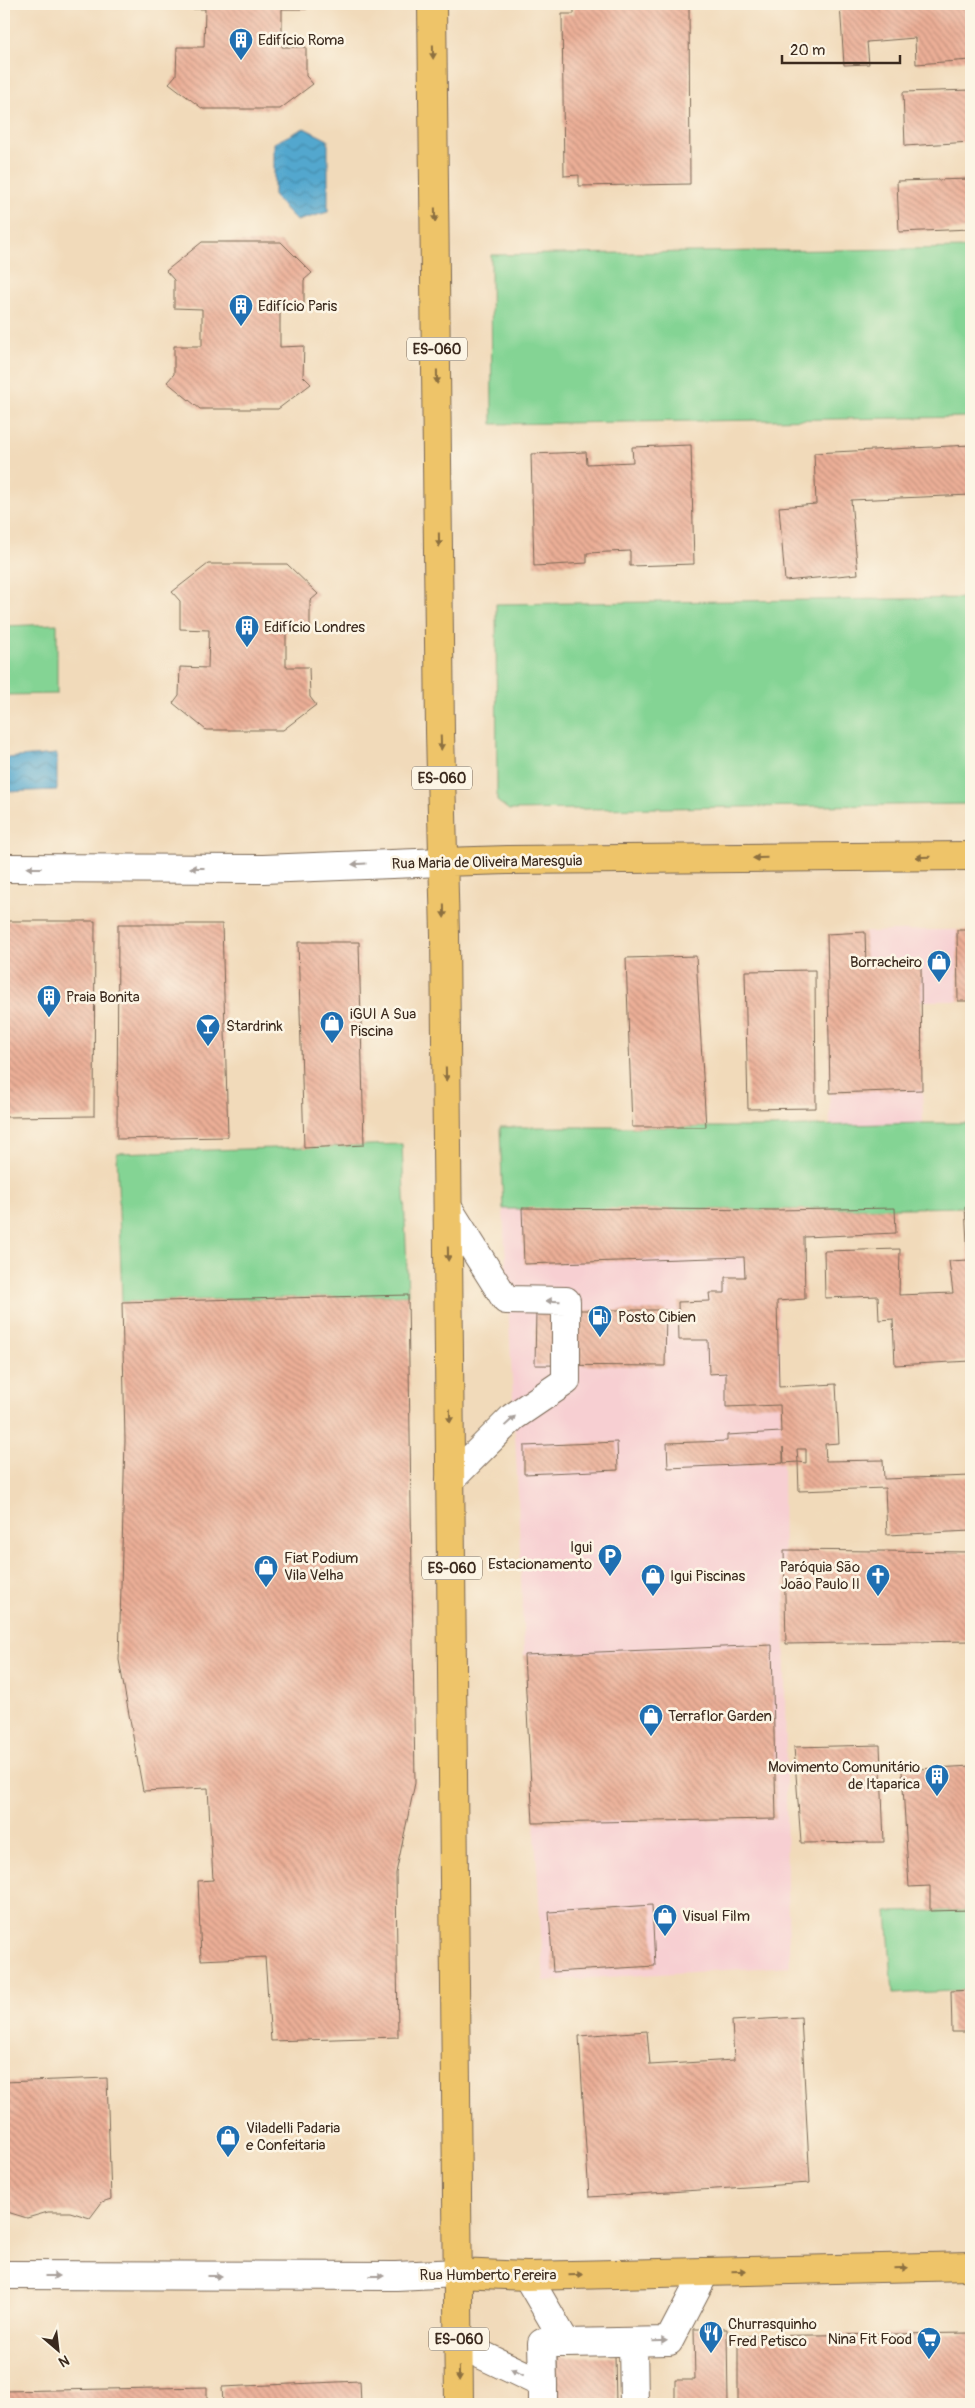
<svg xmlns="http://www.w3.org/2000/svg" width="975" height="2408" font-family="Pangolin,sans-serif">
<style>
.built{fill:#f7cfd2}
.grass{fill:#84d494;stroke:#607f59}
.water{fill:url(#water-waves);stroke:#466876}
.building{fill:url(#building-back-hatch)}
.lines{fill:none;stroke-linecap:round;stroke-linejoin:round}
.minor-casing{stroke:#7b6855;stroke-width:30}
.major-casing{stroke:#7b6855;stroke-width:30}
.minor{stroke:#fff;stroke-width:28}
.major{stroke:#eec469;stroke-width:28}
.oneway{fill:#8c6f40}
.oneway2{fill:#a79f9a}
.labels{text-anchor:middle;stroke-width:5;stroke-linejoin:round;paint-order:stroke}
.shield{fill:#fcf5e5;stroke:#75675a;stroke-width:1}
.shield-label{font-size:14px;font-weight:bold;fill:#3b2a1e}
.poi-label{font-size:15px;fill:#3b2a1e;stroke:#fcf5e5;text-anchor:start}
.street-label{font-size:15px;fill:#3b2a1e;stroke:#fcf5e5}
</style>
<defs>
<pattern id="water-waves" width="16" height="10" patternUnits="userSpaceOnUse" patternTransform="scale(1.25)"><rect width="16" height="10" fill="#52a7ce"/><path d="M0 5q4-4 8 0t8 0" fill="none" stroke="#4588a7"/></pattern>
<pattern id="building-back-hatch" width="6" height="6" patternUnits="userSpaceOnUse" patternTransform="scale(1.25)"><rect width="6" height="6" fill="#ecaf97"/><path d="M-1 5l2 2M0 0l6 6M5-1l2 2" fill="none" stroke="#c08f7b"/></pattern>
</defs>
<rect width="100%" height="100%" fill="#fcf5e5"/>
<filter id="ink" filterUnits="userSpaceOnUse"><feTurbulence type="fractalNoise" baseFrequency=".02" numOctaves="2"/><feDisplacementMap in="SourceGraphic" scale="10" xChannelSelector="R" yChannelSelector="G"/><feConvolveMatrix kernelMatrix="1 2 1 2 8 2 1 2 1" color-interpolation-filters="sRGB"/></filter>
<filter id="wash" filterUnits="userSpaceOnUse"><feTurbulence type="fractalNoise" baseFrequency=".0096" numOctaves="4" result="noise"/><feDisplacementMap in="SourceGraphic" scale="20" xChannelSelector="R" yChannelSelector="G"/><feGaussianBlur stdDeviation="1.12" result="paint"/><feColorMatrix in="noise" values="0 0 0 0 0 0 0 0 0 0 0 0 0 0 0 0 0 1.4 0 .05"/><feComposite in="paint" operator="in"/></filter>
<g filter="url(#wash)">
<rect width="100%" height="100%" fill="#f1daba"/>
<path class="built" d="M920,930H957L958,1001H921L923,1123L830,1126L827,934Z
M522,1208L775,1210L783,1463L787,1890L790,1966L544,1981L524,1655L517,1474L503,1209Z"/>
<path class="grass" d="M971,248V417L492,424L491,255Z
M971,598V804L509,810L497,801L496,604Z
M57,624V694L4,695V626Z
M923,1123H971V1207L775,1210L503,1209L500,1127H771Z
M402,1144L408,1295L122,1302L117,1153Z
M971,1910V1990L893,1994L887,1912Z"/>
<path class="water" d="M304,128L328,140V212L297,221L274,197V143Z
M57,754V790L4,792L5,758Z"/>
<g id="blocks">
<path class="building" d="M177,4H307V9H282V47H306V76L313,84L280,109H203L169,83L176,75L177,47H204L205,9H177Z
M574,4H689L690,184L579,186V175L564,176L562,14H574Z
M840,4H964L965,9L971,8V60L916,64L915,38L867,42L869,64L844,65Z
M971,90V142L905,146L903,92Z
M971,179V229L899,232L897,181Z
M202,242H281L312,273L304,280V308L280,309V347L304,346L303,376L311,384L278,409H200L167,382L174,374V346H202V309L174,308V280L166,271Z
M691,445L694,564L630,566V551L587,553V563L534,566L531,454L586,452L587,464L633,462L632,447Z
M971,445V495L851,500L858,574L785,581L779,507L816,504L814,453Z
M208,564H287L318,594L310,601V629L286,630V667H309L310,697L316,705L283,730H206L173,703L179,695L180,667L208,668L209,630L180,629V601L172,592Z
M4,921H95L94,1116L4,1117Z
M118,924H222L228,1137L117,1139Z
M957,930H971V1001H958Z
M865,932L866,966L921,965L922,1090L830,1093L827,934Z
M298,942H359L364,1145L304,1148Z
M696,956L706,1127H632L626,958Z
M815,970L816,1108L748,1109L745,971Z
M965,1207H971V1361L895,1365L893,1319L879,1320L878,1296L825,1298L824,1251L900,1249L899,1295L953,1293L949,1261L968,1260Z
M522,1208L775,1210L895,1208L896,1233L804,1237L805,1299L777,1301L779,1387L836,1384L839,1443L825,1444L826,1461L883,1460L884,1479L971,1476V1531L887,1535L885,1488L799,1491L798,1462L806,1463V1449H797L798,1462L784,1463L783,1447V1463L668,1468L667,1443L727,1441V1435L781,1432L780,1405L726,1407V1373L709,1374L708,1340H679L678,1302L710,1301L709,1293H725V1277H745L744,1257L524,1264Z
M408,1295L415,1783L396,1873L398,2037L271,2041L265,1957L201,1960L198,1881L213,1880L208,1788L143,1791L119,1660L125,1440L122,1302Z
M536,1310H666L665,1366L535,1365Z
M617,1442L618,1470L524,1474V1446Z
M784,1550L971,1552V1641L786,1644Z
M772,1645L776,1819L533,1823L524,1655Z
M880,1745L884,1842L801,1843L794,1747Z
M971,1766V1910L930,1911V1886L909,1887L902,1770Z
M652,1905L655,1966L553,1972L549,1912Z
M971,1990V2032H952L951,1991Z
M801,2017L810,2183L589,2197L579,2036L647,2031L650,2065L734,2060L732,2021Z
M107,2078L111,2199L102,2202L90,2218L70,2212H48L27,2218L4,2211V2082Z
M694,2329H727L728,2404H675V2380H695Z
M971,2333V2404H738V2336Z
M615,2356L616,2404H557V2357Z
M360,2381L361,2404H223L222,2387Z
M207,2387V2404H4V2391Z"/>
</g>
</g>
<g filter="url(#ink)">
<use href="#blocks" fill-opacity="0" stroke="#7b6855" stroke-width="1"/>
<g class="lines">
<defs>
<path id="minor" d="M4,868L263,869L443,862
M448,1208L506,1300L566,1301V1381L513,1417L450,1480
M4,2275L396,2276L458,2273
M527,2276L566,2343L669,2341L705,2272
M633,2342L634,2404
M459,2344L543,2384V2404
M543,2384L542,2343H566"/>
<path id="major" d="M432,4L440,732L445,935L459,2404
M443,862L508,860L971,856
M458,2273L527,2276L971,2266"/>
</defs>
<use href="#minor" class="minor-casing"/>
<use href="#major" class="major-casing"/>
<use href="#minor" class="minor"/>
<use href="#major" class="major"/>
</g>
<defs><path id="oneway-solid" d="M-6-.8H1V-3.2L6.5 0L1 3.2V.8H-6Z" transform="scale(1.25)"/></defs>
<g class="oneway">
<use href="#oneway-solid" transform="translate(433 52) rotate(89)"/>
<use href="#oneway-solid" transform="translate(435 215) rotate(89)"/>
<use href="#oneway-solid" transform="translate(437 377) rotate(89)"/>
<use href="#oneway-solid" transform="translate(439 540) rotate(89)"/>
<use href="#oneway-solid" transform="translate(441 743) rotate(88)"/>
<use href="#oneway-solid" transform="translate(923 857) rotate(179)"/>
<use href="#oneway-solid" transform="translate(760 858) rotate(179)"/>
<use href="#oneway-solid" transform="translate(444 911) rotate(89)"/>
<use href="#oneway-solid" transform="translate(446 1074) rotate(89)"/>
<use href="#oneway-solid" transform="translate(448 1254) rotate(89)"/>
<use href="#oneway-solid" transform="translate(450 1416) rotate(89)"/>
<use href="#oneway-solid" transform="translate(901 2268) rotate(-1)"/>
<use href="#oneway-solid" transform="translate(739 2271) rotate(-1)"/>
<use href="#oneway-solid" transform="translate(576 2275) rotate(-1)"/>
<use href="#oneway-solid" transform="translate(459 2374) rotate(89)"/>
</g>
<g class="oneway2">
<use href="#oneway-solid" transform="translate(359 864) rotate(177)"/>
<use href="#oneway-solid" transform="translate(34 868) rotate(-180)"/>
<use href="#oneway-solid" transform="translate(197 868) rotate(-180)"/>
<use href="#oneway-solid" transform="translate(553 1301) rotate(-179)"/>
<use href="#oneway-solid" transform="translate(510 1421) rotate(-43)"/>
<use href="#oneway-solid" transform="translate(52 2276)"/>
<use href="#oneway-solid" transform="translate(215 2276)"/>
<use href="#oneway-solid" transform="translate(377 2276)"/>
<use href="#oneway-solid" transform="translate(660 2341) rotate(-1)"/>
<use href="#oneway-solid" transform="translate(517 2372) rotate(-154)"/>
</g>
</g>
<defs>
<symbol id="building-pin" viewBox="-11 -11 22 30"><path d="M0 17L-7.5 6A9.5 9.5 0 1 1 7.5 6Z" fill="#1f6fb2" stroke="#fcf5e5"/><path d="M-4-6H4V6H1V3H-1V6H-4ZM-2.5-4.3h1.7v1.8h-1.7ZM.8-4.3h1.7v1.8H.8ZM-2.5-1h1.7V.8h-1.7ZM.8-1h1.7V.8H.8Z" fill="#fff"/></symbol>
<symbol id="shop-pin" viewBox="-11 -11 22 30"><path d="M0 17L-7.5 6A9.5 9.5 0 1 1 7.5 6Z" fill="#1f6fb2" stroke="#fcf5e5"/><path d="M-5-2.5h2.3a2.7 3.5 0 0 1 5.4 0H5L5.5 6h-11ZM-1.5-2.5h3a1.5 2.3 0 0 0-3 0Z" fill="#fff"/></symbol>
<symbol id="bar-pin" viewBox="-11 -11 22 30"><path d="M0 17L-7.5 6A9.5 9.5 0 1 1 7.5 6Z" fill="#1f6fb2" stroke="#fcf5e5"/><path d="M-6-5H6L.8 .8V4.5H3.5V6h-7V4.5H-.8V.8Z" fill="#fff"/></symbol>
<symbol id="fuel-pin" viewBox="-11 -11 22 30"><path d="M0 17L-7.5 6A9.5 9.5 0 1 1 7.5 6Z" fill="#1f6fb2" stroke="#fcf5e5"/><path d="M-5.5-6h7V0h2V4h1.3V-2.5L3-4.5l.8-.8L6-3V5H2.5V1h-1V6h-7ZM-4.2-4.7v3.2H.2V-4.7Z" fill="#fff"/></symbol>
<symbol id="parking-pin" viewBox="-11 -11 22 30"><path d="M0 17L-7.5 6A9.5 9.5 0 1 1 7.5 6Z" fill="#1f6fb2" stroke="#fcf5e5"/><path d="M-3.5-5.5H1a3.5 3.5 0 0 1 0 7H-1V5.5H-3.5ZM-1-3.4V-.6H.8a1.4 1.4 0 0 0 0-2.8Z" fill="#fff"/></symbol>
<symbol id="church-pin" viewBox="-11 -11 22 30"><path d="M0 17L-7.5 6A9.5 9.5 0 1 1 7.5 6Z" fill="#1f6fb2" stroke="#fcf5e5"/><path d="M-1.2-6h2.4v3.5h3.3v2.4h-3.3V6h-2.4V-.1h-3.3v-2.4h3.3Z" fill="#fff"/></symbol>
<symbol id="restaurant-pin" viewBox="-11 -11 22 30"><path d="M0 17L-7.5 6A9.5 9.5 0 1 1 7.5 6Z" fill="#1f6fb2" stroke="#fcf5e5"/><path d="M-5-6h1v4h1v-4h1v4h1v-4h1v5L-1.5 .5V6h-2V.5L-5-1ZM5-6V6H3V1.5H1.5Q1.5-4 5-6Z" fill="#fff"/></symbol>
<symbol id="supermarket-pin" viewBox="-11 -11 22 30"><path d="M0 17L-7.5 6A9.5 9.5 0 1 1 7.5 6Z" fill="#1f6fb2" stroke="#fcf5e5"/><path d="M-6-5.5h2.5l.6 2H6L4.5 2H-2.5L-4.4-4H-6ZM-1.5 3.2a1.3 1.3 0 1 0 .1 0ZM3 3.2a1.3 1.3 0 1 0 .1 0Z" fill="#fff"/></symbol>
</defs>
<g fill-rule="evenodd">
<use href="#building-pin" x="227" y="26" width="28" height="38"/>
<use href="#building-pin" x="227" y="292" width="28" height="38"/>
<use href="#building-pin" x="233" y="613" width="28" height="38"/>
<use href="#shop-pin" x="925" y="948" width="28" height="38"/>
<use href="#building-pin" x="35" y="983" width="28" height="38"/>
<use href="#shop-pin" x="318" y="1009" width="28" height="38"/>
<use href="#bar-pin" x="194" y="1012" width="28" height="38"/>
<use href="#fuel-pin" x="586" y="1303" width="28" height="38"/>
<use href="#parking-pin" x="596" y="1542" width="28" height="38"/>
<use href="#shop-pin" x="252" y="1553" width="28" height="38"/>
<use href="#shop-pin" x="639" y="1562" width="28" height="38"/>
<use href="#church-pin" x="864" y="1562" width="28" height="38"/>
<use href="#shop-pin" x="637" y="1702" width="28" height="38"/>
<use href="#building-pin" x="923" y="1762" width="28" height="38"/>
<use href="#shop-pin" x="651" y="1902" width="28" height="38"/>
<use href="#shop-pin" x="214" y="2123" width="28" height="38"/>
<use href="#restaurant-pin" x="697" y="2319" width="28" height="38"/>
<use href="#supermarket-pin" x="915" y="2325" width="28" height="38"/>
</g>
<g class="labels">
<g class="shield">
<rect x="407" y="337.5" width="60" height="23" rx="4"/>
<rect x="412" y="766.5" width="60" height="23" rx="4"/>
<rect x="422" y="1556.5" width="60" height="23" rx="4"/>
<rect x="429" y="2327.5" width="60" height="23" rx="4"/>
</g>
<g class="shield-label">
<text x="437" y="354">ES-060</text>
<text x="442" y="783">ES-060</text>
<text x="452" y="1573">ES-060</text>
<text x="459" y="2344">ES-060</text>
</g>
<g class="poi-label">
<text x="258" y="45">Edifício Roma</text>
<text x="258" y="311">Edifício Paris</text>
<text x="264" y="632">Edifício Londres</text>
<text x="922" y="967" text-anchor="end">Borracheiro</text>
<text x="66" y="1002">Praia Bonita</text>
<text x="350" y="1019">iGUI A Sua<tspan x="350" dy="17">Piscina</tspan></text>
<text x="226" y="1031">Stardrink</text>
<text x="618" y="1322">Posto Cibien</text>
<text x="592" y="1552" text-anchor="end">Igui<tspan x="592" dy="17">Estacionamento</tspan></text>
<text x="284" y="1563">Fiat Podium<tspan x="284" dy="17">Vila Velha</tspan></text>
<text x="860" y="1572" text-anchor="end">Paróquia São<tspan x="860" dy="17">João Paulo II</tspan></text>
<text x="670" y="1581">Igui Piscinas</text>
<text x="668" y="1721">Terraflor Garden</text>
<text x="920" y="1772" text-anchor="end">Movimento Comunitário<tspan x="920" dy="17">de Itaparica</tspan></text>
<text x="682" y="1921">Visual Film</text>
<text x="246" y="2133">Viladelli Padaria<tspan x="246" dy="17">e Confeitaria</tspan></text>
<text x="728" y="2329">Churrasquinho<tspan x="728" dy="17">Fred Petisco</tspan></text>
<text x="912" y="2344" text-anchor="end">Nina Fit Food</text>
</g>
<g class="street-label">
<text transform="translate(487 862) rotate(-1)" y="5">Rua Maria de Oliveira Maresguia</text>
<text x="488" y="2280">Rua Humberto Pereira</text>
</g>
</g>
<rect width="975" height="2408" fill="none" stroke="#fcf5e5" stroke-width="20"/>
<g transform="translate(58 2350) rotate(152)" stroke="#fcf5e5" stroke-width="4" paint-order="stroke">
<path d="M0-4L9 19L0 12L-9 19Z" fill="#3b2a1e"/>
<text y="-8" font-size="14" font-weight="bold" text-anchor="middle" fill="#3b2a1e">N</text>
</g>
<path d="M782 55v8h118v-8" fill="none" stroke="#3b2a1e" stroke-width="2.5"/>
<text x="790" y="55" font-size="15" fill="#3b2a1e" stroke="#fcf5e5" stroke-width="4" paint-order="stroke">20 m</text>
</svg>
